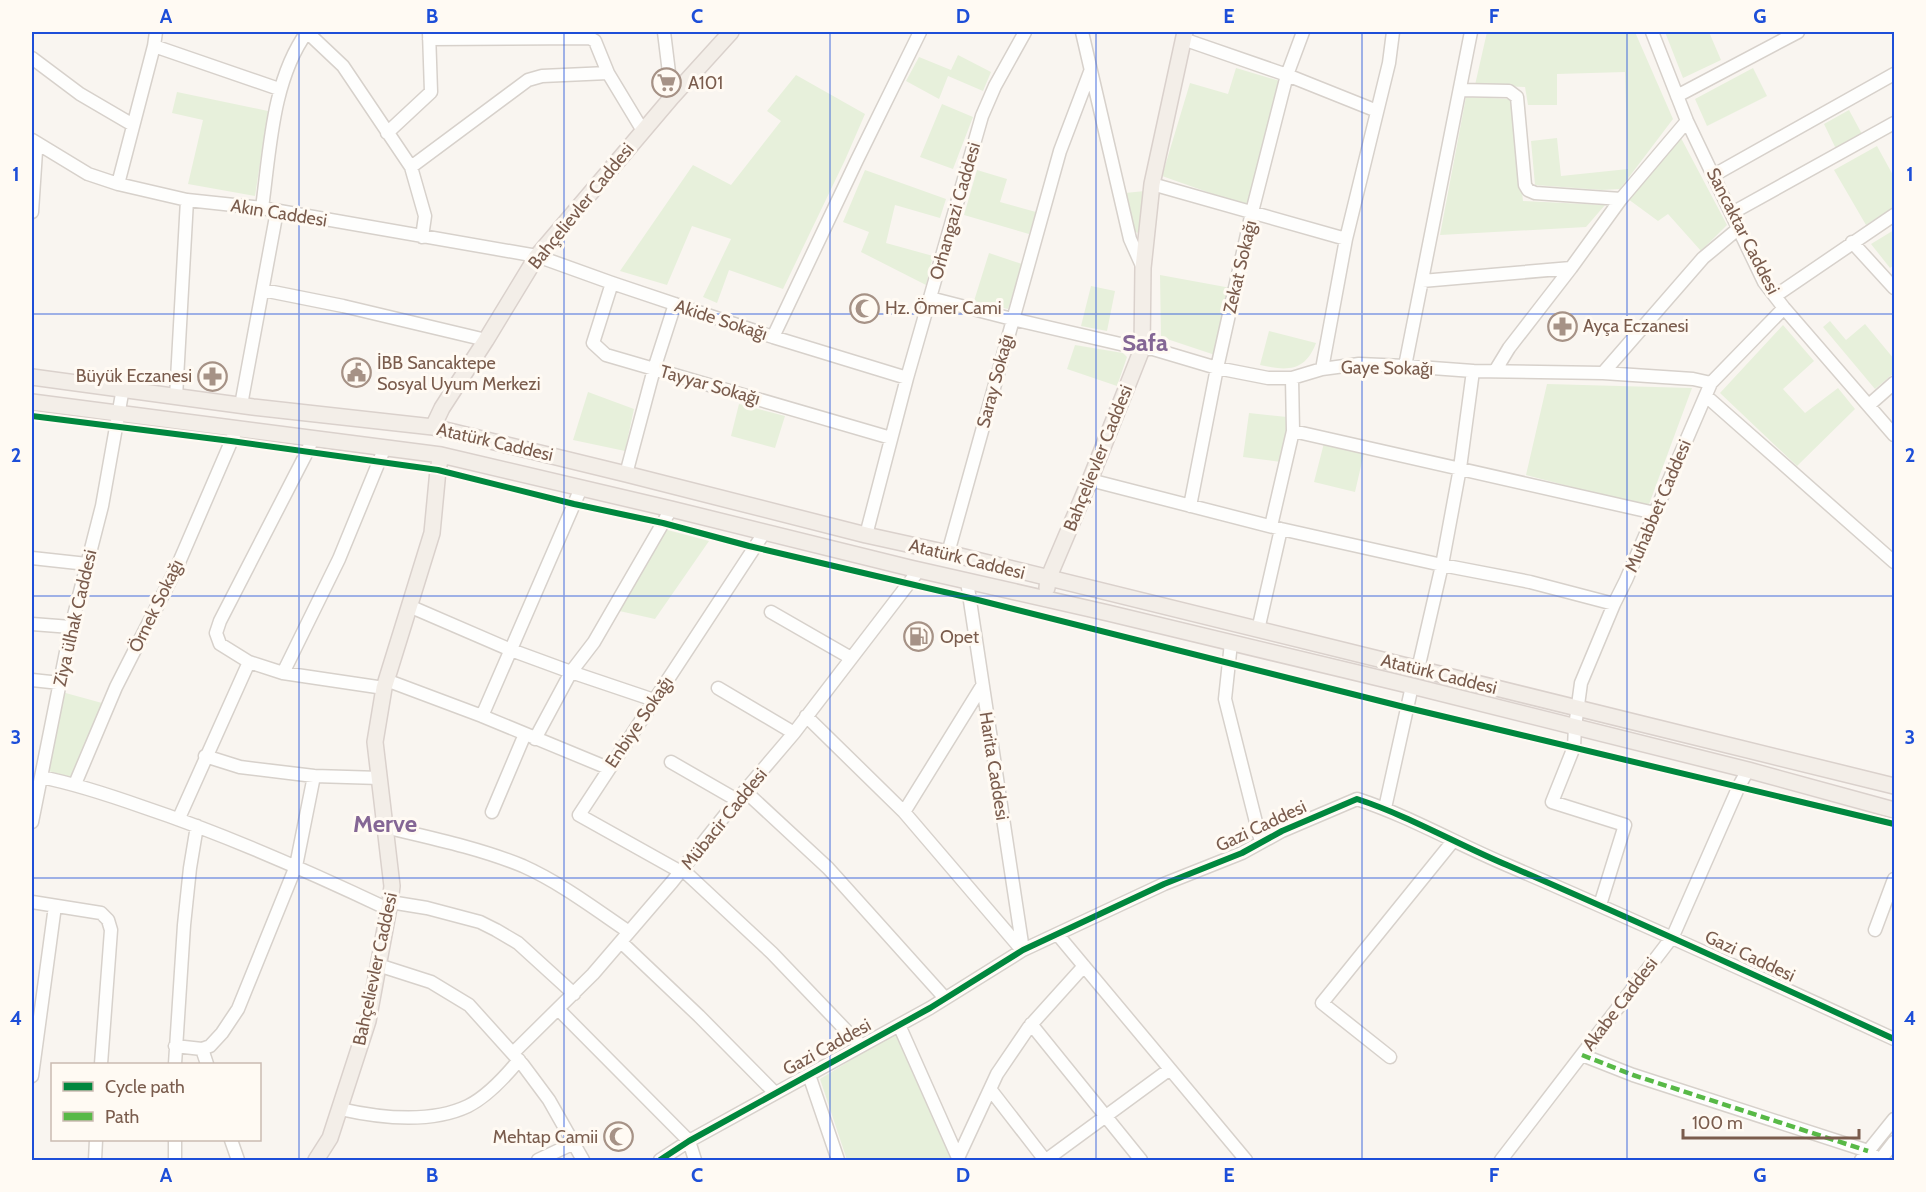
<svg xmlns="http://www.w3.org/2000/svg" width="1926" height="1192" font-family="Cabin,sans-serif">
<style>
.green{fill:#e7f0db}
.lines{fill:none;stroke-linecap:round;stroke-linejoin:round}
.minor-casing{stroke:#d7d1cb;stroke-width:15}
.major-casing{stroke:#dad1cc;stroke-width:18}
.minor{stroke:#fefefd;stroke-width:12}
.major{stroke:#f3eee8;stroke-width:15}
.quiet{stroke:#58b947;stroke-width:4.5;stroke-dasharray:9 4.5;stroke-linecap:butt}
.cycleway-casing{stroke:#fffaf3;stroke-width:10}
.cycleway{stroke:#00873e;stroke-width:6}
.grid{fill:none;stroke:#1d4ed8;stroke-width:1.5;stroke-opacity:0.55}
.labels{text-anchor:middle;stroke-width:6;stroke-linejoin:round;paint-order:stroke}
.poi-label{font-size:18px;fill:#7a5c4d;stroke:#fffaf3;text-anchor:start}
.street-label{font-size:18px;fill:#7a5c4d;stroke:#fffaf3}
.district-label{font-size:24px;font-weight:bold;fill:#846695;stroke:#fffaf3}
.neatline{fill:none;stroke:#1d4ed8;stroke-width:2}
.grid-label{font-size:20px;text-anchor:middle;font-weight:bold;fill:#1d4ed8}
</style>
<rect width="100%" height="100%" fill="#f9f5f0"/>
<path class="green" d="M1487,32H1635L1673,119L1620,189L1602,190L1535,185L1531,141L1557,138L1561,176L1628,169L1625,72L1557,74V105H1528L1525,87L1475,85Z
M1665,32H1709L1721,60L1683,78Z
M958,55L991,72L983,91L948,76L939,99L906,81L919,57L951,70Z
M1236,68L1280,81L1250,207L1162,176L1190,83L1228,94Z
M1753,68L1767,96L1707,126L1695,99Z
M796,75L865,114L845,160L783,289L729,270L717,303L703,297L731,239L692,226L667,285L620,271L693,165L731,185L781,121L767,111Z
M177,92L268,111L255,196L188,184L203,120L172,113Z
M1466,97L1512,99L1523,201L1605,205L1586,227L1440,235Z
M942,104L973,117L953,169L920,157Z
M1849,110L1862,134L1837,151L1824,124Z
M1681,138L1727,225L1701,251L1668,214L1658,221L1628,199Z
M1877,146L1894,177V207L1866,225L1834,170Z
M865,170L946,199L940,218L895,205L886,243L933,256L926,285L861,252L869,232L843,222Z
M977,170L1007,179L1000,202L1036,212L1029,234L964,215Z
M1145,191L1142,231L1139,233L1135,232L1125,193Z
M1894,230V265L1890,268L1871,244Z
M989,253L1022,264L1008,309L974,301Z
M1160,275L1231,288L1215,355L1161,337Z
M1091,286L1115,291L1107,331L1081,326Z
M1830,321L1846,340L1865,324L1894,359V373L1875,389L1823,327Z
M1783,325L1814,361L1783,389L1805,413L1838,388L1855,409L1797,466L1720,393Z
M1269,331L1316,343C1305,372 1287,371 1260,365Z
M1075,345L1123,353L1127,357L1117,386L1067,369Z
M1547,384L1692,388L1648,507L1526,475Z
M588,392L634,409L625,451L573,440Z
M739,404L785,416L775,448L731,436Z
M1249,413L1287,417V440L1281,462L1243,457Z
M1324,443L1364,453L1355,492L1314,482Z
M656,527L709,541L655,619L615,610Z
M62,692L102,703L71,777L48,771Z
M898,1031L954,1160H847L820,1079Z"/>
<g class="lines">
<defs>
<path id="minor" d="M307,32L343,66L411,167L425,216L422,237
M664,32L672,97
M1082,32L1130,239L1143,268
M1652,32L1687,121L1764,282L1784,308L1894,435
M429,39L590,38L595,41L608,73L643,131
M1183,39L1287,75L1377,111
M154,46L279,89
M32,58L80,94L133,125
M1461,90L1509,91L1517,97L1525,185L1528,190L1535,193L1621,199
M1677,96L1798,32
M387,133L431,92L429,32
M32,140L88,174L118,184L187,200L262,208L537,256L612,283L773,337L907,378
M411,167L528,80L542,76L608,73
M1714,175L1894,74
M118,184L154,46L156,32
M1152,184L1346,239
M262,208C270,150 272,80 307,32
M32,212L36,151
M1732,213L1894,123
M1852,242L1894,288
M1422,281L1571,268
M612,283L593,343L606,355L891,438
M263,290L343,306L486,340
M1775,296L1894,215
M930,298L1012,319L1142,349H1153L1217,368L1268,378H1292L1322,369L1359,364L1405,366L1473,371L1603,373L1693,379L1711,383
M773,337L857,160L920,32
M1405,366L1471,32
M1322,369L1346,239L1389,63L1393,32
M1495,371L1509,348L1571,268L1621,199L1687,121
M1603,373L1703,258L1739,228
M1706,396L1894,562
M176,397L187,200
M241,405L277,211
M1869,405L1894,383
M1293,431L1655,513
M312,440L307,452L220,621L216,633L220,644L249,662L283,673L384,688
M626,474L654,369L675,304
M1090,480L1281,529L1442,565L1530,582L1614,604
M1190,506L1217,368L1252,212L1287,75L1303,32
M1271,526L1293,431L1292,378
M866,535L907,378L982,116L995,86L1025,32
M948,553L1060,151L1090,72
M32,558L87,564
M967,581L1023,950
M409,606L511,650L571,672L654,700
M771,612L851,658
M32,624L71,627
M1258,630L1281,529
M1231,643L1225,699L1261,842
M1418,669L1442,565L1460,468L1473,371
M283,673L339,559L385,447
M32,680L60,683
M386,680L482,716L608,768
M718,688L794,733
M482,716L581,488
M806,716L904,812L1022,950
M535,739L571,672L594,642L671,509
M205,756L240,767L314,776L380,778
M671,762L737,800
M41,777C76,784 109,795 143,807C227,835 308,871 388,909
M75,784L116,687L177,567L237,428
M746,792L828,868L944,997
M1385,808L1412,686
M492,812L525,734
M904,812L982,686
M179,818L249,662
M32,822L71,627L102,506L123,388
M385,827C431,838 479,848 523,866C561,883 595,909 629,932
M683,870L772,953L861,1046
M681,872L579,815L764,533
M32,902L101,913L108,920L111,930L101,1064
M390,902L427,908L480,922L496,930L518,943L574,994
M1600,905L1625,825L1552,802L1574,747L1575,727L1581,683L1614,604L1626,580L1711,383L1784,308
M1875,930L1894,879
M1058,935L1246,1160
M621,942L699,1016L775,1093
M378,965L431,982L469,1005L523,1065L549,1100L583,1160
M558,1009L689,1141L695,1160
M1031,1024L1141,1160
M899,1025L959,1160
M175,1046L202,1049L210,1046L222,1033L238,1009L296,866L314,776
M202,1049L207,1064
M513,1053L593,974L672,882L737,800L794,733L919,570
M1582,1055L1633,1075L1868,1151L1879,1160
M1390,1057L1322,1003L1453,841
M175,1064L184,925L190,868L197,826
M809,1075L838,1160
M32,1076L55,906
M990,1089L1045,1160
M340,1109C380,1118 430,1124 468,1106C488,1096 505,1077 519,1060
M175,1140V1160
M231,1140L238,1160
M958,1158L997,1074L1029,1027L1084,966
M95,1160L96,1140
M538,1160L572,1144
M660,1160L689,1141L930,1008L1023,950L1164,884L1242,853L1282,831L1357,799C1409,816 1457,844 1507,865C1637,921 1766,980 1894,1039
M1046,1160L1170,1069
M1501,1160L1673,936L1739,786L1748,770
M1861,1160L1894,1119
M1880,1160L1894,1142"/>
<path id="major" d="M32,377L253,407L433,427L626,474L866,535L948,553L1894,786
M32,402L441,455L671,509L910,568L1108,613L1412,686L1748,770L1894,810
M433,427L442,408L486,340L537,256L672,97L731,32
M1047,588L1048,579L1090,480L1142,349L1143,268L1152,184L1185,32
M316,1160L330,1138L368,1021L390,902L392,886L375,742L384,688L432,533L438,470L441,455"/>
</defs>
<use href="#minor" class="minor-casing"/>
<use href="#major" class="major-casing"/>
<use href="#minor" class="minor"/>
<use href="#major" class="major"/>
<path class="quiet" d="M1582,1055L1633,1075L1868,1151"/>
<defs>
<path id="cycleway" d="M32,416L231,441L438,470L574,504L663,523L749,546L970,598L1408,708L1894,824
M660,1160L689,1141L930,1008L1023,950L1164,884L1242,853L1282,831L1357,799C1409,816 1457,844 1507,865C1637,921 1766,980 1894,1039"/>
</defs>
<use href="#cycleway" class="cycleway-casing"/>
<use href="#cycleway" class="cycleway"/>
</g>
<path class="grid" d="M299,32V1160M564,32V1160M830,32V1160M1096,32V1160M1362,32V1160M1627,32V1160M32,314H1894M32,596H1894M32,878H1894"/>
<defs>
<symbol id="supermarket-ring" viewBox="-11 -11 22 22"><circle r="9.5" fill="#fffaf3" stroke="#a69286" stroke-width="1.5"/><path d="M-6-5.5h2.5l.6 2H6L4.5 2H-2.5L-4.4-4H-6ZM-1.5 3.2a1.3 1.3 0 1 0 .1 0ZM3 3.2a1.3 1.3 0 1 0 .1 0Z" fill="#a69286"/></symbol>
<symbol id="mosque-ring" viewBox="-11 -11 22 22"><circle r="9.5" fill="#fffaf3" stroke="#a69286" stroke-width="1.5"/><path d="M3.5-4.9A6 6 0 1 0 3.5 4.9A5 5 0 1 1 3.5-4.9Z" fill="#a69286"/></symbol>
<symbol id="pharmacy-ring" viewBox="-11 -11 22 22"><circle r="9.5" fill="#fffaf3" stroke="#a69286" stroke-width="1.5"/><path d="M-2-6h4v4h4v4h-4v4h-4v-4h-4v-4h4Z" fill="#a69286"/></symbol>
<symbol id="civic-ring" viewBox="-11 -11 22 22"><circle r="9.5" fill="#fffaf3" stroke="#a69286" stroke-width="1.5"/><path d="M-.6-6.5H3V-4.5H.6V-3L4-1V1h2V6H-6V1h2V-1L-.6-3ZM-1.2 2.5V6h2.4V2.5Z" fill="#a69286"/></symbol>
<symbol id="fuel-ring" viewBox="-11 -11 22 22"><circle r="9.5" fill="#fffaf3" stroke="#a69286" stroke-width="1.5"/><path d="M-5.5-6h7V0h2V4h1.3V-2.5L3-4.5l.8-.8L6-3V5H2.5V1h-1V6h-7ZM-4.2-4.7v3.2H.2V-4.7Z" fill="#a69286"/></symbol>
</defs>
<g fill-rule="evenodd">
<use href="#supermarket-ring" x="650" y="66" width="33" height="33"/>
<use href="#mosque-ring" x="848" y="292" width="33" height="33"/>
<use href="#pharmacy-ring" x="1546" y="310" width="33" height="33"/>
<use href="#civic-ring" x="340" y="356" width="33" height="33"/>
<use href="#pharmacy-ring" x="196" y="360" width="33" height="33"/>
<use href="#fuel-ring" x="902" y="620" width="33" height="33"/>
<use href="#mosque-ring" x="602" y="1120" width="33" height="33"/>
</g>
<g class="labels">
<g class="poi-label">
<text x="688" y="89">A101</text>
<text x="885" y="314">Hz. Ömer Cami</text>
<text x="1583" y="332">Ayça Eczanesi</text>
<text x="377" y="369">İBB Sancaktepe<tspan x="377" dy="21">Sosyal Uyum Merkezi</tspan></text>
<text x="192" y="382" text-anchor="end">Büyük Eczanesi</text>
<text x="940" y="643">Opet</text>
<text x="598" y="1143" text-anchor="end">Mehtap Camii</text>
</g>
<g class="street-label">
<text transform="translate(581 206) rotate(-51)" y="6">Bahçelievler Caddesi</text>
<text transform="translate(955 211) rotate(-74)" y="6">Orhangazi Caddesi</text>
<text transform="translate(279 213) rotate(9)" y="6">Akın Caddesi</text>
<text transform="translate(1743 231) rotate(63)" y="6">Sancaktar Caddesi</text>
<text transform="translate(1240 267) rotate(-77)" y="6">Zekat Sokağı</text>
<text transform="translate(721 320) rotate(18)" y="6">Akide Sokağı</text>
<text transform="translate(1387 368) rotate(1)" y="6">Gaye Sokağı</text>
<text transform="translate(995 381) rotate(-75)" y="6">Saray Sokağı</text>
<text transform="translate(710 385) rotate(16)" y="6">Tayyar Sokağı</text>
<text transform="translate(495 442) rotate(13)" y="6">Atatürk Caddesi</text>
<text transform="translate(1098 458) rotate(-68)" y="6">Bahçelievler Caddesi</text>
<text transform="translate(1658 506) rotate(-67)" y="6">Muhabbet Caddesi</text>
<text transform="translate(967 559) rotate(14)" y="6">Atatürk Caddesi</text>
<text transform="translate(156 606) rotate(-64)" y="6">Örnek Sokağı</text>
<text transform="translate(75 618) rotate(-77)" y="6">Ziya ülhak Caddesi</text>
<text transform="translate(1439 674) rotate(14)" y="6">Atatürk Caddesi</text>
<text transform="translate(639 722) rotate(-56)" y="6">Enbiye Sokağı</text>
<text transform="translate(994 766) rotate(81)" y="6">Harita Caddesi</text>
<text transform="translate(724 819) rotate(-51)" y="6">Mübacir Caddesi</text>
<text transform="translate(1261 826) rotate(-25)" y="6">Gazi Caddesi</text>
<text transform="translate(1750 956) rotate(25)" y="6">Gazi Caddesi</text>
<text transform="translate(375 969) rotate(-78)" y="6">Bahçelievler Caddesi</text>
<text transform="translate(1620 1004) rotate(-53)" y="6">Akabe Caddesi</text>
<text transform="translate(827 1047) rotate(-29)" y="6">Gazi Caddesi</text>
</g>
<g class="district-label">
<text x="1145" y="351">Safa</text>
<text x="385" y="832">Merve</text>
</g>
</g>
<rect width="1926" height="1192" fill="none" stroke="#fffaf3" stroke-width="66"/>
<rect x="51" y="1063" width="210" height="78" fill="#fffaf3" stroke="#cabbb1" stroke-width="1.5"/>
<rect x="63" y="1082" width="30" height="9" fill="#00873e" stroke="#cabbb1" stroke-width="1.5"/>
<text x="105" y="1093" font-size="18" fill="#7a5c4d">Cycle path</text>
<rect x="63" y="1112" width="30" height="9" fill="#58b947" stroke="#cabbb1" stroke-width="1.5"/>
<text x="105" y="1123" font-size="18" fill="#7a5c4d">Path</text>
<path d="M1683 1129v9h176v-9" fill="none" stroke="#7a5c4d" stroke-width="3"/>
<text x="1692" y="1129" font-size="18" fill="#7a5c4d" stroke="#fffaf3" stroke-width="4.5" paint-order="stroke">100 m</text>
<rect x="33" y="33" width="1860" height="1126" class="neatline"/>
<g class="grid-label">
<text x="166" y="23">A</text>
<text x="432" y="23">B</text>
<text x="697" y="23">C</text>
<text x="963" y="23">D</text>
<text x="1229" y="23">E</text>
<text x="1494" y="23">F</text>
<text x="1760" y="23">G</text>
<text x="16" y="181">1</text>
<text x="1910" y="181">1</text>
<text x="16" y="462">2</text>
<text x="1910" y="462">2</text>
<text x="16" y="744">3</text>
<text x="1910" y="744">3</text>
<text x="16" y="1025">4</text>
<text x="1910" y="1025">4</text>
<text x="166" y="1182">A</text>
<text x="432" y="1182">B</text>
<text x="697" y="1182">C</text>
<text x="963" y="1182">D</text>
<text x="1229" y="1182">E</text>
<text x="1494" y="1182">F</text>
<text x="1760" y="1182">G</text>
</g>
</svg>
